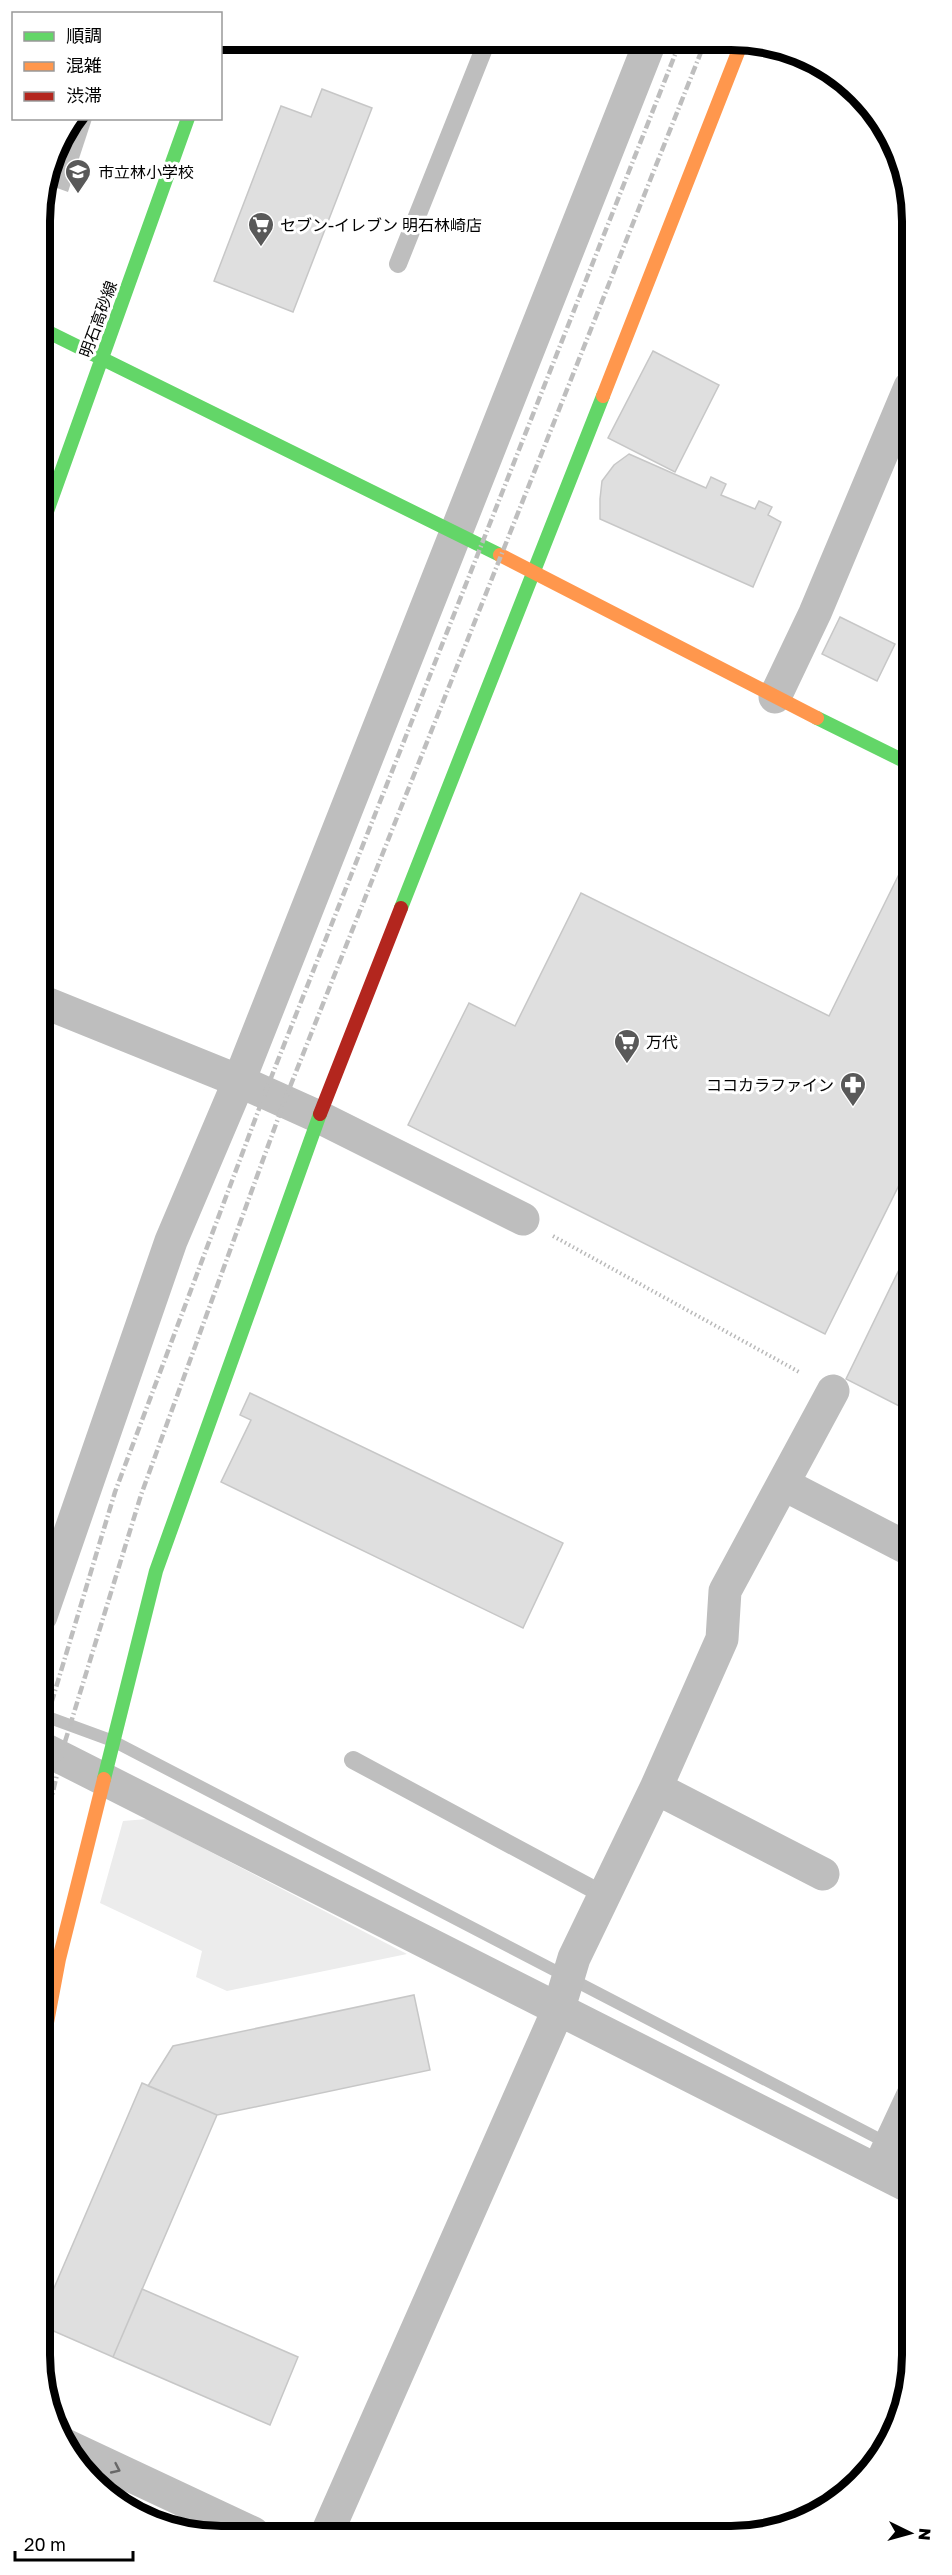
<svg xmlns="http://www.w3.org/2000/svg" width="952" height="2575" font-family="'Golos Text','Noto Sans JP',sans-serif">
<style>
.green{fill:#ececec}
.water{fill:#bfbfbf}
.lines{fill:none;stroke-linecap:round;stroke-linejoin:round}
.stream{stroke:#bfbfbf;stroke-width:12}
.building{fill:#dfdfdf;stroke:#c7c7c7;stroke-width:1.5}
.path{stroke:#b9b9b9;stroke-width:4;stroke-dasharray:1.5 3;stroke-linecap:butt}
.lane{stroke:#bebebe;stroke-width:18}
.street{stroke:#bebebe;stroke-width:33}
.fast{stroke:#63d668;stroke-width:14}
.slow{stroke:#ff974d;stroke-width:14}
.jam{stroke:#b3261e;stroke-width:14}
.rail{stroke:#bebebe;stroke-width:4.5;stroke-dasharray:9 3 1.5 3;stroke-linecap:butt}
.oneway{stroke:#686868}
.labels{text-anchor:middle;stroke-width:6;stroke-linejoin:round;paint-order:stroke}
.poi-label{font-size:16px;fill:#000;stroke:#fff;text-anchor:start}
.street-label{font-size:16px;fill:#000;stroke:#fff}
.rim{fill:none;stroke:#000;stroke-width:8}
</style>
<rect width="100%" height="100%" fill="#fff"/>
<path class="green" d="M147,1819L407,1954L227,1991L196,1977L202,1951L100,1903L123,1821Z"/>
<path class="water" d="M74,119H92L68,192L46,184L58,140Z"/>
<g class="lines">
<path class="stream" d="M42,1715L113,1741L912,2156"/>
</g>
<path class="building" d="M322,89L372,108L293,312L214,281L281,106L311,117Z
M653,351L719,385L675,472L608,438Z
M629,454L706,488L711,477L726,484L721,495L755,509L759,501L772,507L768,515L781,522L753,587L600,519V499L602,481L614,465Z
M840,617L895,644L877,681L822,654Z
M910,852L911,1161L825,1334L408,1125L469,1003L515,1026L581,893L829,1016Z
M911,1245V1412L846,1379Z
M250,1393L563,1543L523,1628L221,1482L251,1420L240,1415Z
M414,1995L430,2070L217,2115L148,2086L173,2046Z
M142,2083L217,2115L113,2357L42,2326V2316Z
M142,2289L298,2357L270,2425L113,2357Z"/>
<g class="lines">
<path class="path" d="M553,1236L801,1373"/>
<path class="lane" d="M398,264L487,41
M353,1760L604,1895"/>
<path class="street" d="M775,697L815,613L910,387
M41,1001L239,1081L319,1117L523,1219
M783,1484L911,1550
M41,1616L171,1241L239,1081L650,42
M42,1748L912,2188
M656,1788L823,1874
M878,2170L912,2097
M63,2444L253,2533
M327,2533L559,2008L574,1958L656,1788L722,1639L725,1591L833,1391"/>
<path class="fast" d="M40,328L500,555
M40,531L188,118
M817,718L910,764
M401,908L603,396
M104,1779L156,1571L320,1114"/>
<path class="slow" d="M603,396L742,42
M500,555L817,718
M42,2049L59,1959L104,1779"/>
<path class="jam" d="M320,1114L401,908"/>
<path class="rail" d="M42,1734L115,1492L265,1093L680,42
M42,1838L64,1745L141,1495L284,1102L705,42"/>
</g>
<defs><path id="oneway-chevron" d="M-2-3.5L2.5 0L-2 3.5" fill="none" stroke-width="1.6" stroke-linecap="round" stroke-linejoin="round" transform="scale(1.5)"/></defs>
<use class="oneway" href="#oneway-chevron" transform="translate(116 2469) rotate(25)"/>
<defs>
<symbol id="school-pin" viewBox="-11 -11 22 30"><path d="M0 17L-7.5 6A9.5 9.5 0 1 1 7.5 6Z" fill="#595959" stroke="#fff"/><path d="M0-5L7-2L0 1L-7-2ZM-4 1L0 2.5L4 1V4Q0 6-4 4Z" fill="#fff"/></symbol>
<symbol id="supermarket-pin" viewBox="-11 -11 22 30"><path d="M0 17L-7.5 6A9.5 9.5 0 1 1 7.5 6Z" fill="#595959" stroke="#fff"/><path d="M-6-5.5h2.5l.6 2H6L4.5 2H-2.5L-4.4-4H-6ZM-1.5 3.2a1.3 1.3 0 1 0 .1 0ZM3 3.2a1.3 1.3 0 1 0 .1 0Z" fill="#fff"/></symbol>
<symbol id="pharmacy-pin" viewBox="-11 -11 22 30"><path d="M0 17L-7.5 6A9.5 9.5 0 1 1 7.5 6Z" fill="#595959" stroke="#fff"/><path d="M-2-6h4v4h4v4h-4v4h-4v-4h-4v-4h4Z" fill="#fff"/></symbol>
</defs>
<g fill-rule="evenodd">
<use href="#school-pin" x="63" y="157" width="30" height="40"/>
<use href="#supermarket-pin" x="246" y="210" width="30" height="40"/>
<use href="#supermarket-pin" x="612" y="1027" width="30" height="40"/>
<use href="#pharmacy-pin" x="838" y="1070" width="30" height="40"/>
</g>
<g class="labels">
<g class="poi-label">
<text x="98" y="178">市立林小学校</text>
<text x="280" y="231">セブン-イレブン 明石林崎店</text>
<text x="646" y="1048">万代</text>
<text x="834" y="1091" text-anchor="end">ココカラファイン</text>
</g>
<g class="street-label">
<text transform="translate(98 319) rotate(-70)" y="6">明石高砂線</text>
</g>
</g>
<path d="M0 0H952V2575H0ZM221 50H731A171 171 0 0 1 902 221V2355A171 171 0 0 1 731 2526H221A171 171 0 0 1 50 2355V221A171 171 0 0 1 221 50Z" fill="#fff" fill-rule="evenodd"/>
<path class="rim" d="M221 50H731A171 171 0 0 1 902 221V2355A171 171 0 0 1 731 2526H221A171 171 0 0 1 50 2355V221A171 171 0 0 1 221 50Z"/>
<rect x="12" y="12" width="210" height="108" fill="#ffffff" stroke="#999999" stroke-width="1.5"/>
<rect x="24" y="32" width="30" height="9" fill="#63d668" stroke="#999999" stroke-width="1.5"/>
<text x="66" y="42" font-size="18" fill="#000000">順調</text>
<rect x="24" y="62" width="30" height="9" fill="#ff974d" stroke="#999999" stroke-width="1.5"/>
<text x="66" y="72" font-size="18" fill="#000000">混雑</text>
<rect x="24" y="92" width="30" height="9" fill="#b3261e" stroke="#999999" stroke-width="1.5"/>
<text x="66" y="102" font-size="18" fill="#000000">渋滞</text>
<g transform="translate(910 2533) rotate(95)" stroke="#ffffff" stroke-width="4.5" paint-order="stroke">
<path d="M0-4.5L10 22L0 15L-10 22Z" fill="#000000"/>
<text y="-9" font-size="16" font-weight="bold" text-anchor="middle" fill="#000000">N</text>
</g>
<path d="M15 2551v9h118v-9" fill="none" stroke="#000000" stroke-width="3"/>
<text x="24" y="2551" font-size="18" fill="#000000" stroke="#ffffff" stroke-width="4.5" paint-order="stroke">20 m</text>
</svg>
